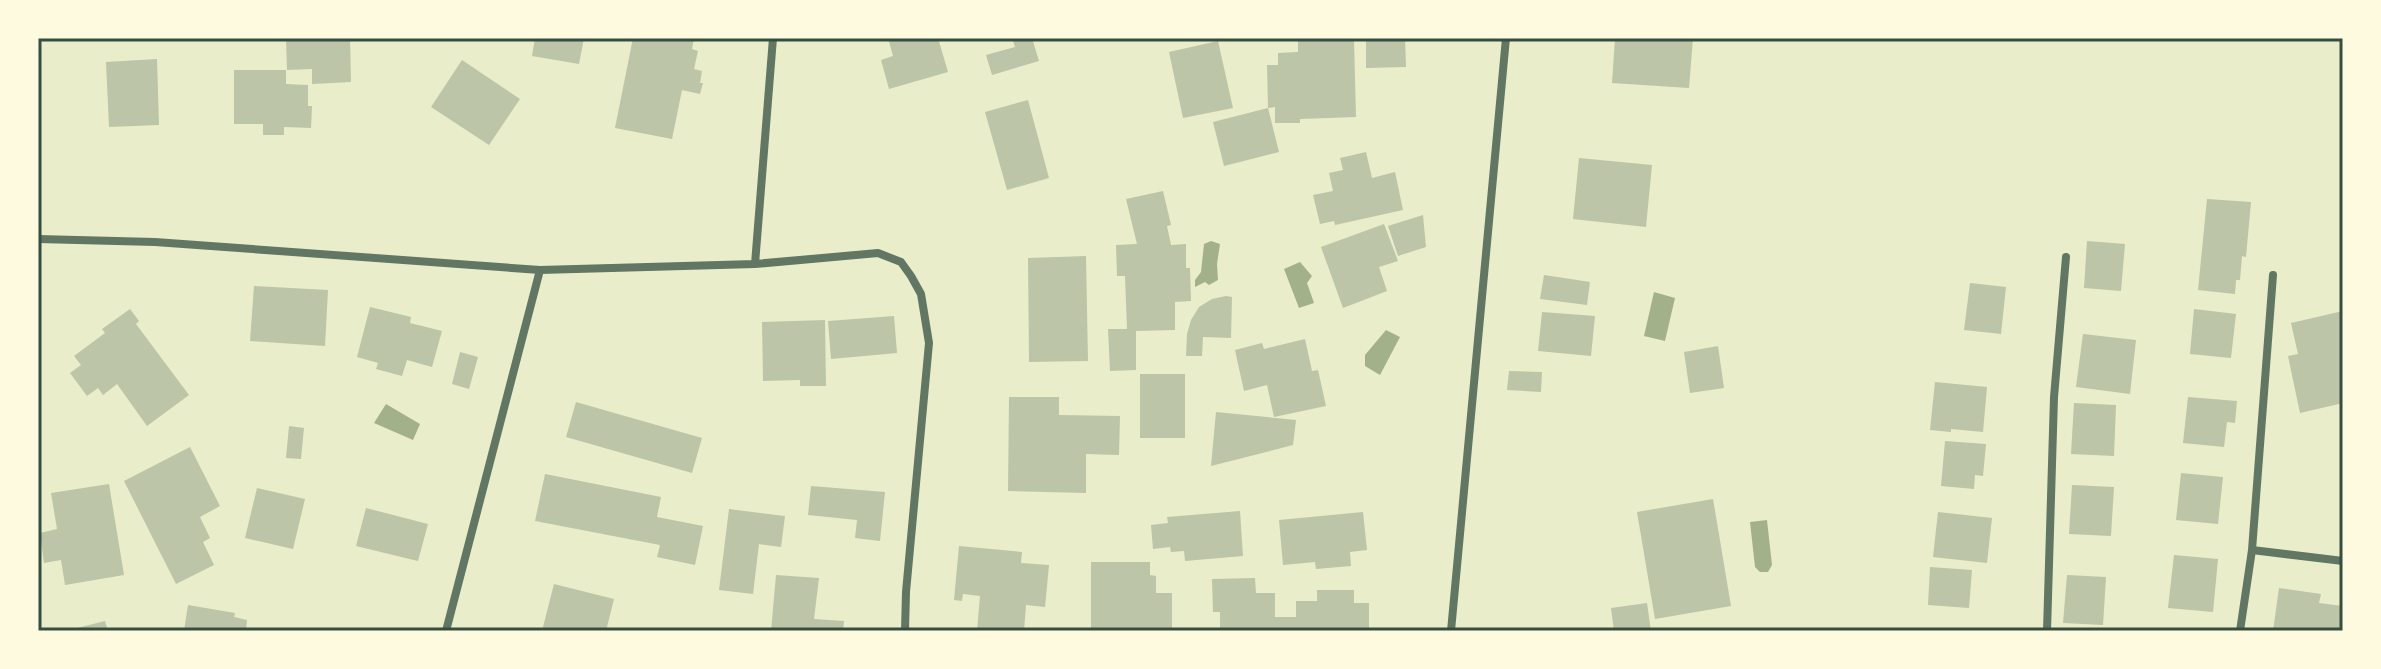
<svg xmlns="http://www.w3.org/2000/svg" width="2381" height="669" font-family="Overpass,sans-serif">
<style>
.water{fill:#a3b18a}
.building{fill:#bcc5a7}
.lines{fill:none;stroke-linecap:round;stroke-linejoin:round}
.minor{stroke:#617663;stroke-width:8}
.neatline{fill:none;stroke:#344e41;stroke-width:3}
</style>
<rect width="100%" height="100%" fill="#e9edc9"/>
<path class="water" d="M1211,241L1220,244L1217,264L1218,280L1209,285L1205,282L1195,287V280L1201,272L1204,244Z
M1300,262L1312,276L1307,283L1314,303L1299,308L1284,269Z
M1654,292L1675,298L1665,341L1644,336Z
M1386,330L1400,337L1380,375L1365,366V355Z
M386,404L420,424L413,440L374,423Z
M1767,520L1772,565L1768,572H1760L1755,567L1750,522Z"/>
<path class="building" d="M286,38H350L351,82L312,84V69L287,70Z
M535,38H584L579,64L532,56Z
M633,38H694L692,49L698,51L694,69L702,71L700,83H703L700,94L682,90L672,139L615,128Z
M888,38H938L948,72L889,89L881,60L893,56Z
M1012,38H1032L1039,61L992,75L986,55L1015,47Z
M1366,38H1405L1406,67L1366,68Z
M1615,38H1693L1689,88L1612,83Z
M1354,40L1356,117L1300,119V123H1275V107L1268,108L1267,65H1278V53L1298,52V41Z
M1218,41L1233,108L1183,118L1169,52Z
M157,59L159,125L109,127L106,62Z
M462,60L520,99L489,145L431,107Z
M234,70H286V84L308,85V106H312L311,128L284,127V135H263V124H234Z
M1028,100L1049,178L1007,190L985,112Z
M1268,108L1279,152L1224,166L1213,122Z
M1366,152L1372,178L1395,172L1403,210L1335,225L1334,221L1320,224L1313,195L1333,191L1329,173L1343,170L1340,158Z
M1579,158L1652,165L1646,227L1573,219Z
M1163,191L1171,225L1167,226L1171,245L1186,244V268H1190L1191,301L1175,302V330L1136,331V370L1110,371L1108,329H1127L1125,276H1117L1116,245L1137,244L1126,199Z
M2207,199L2251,202L2246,257L2242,256L2240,280H2236L2235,294L2198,290Z
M1423,215L1426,247L1398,256L1388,226Z
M1384,224L1398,261L1379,267L1387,291L1343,308L1321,247Z
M2087,241L2125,244L2121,291L2084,288Z
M1086,256L1088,361L1029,362L1028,258Z
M1544,275L1590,282L1587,305L1540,299Z
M1970,283L2006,287L2001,334L1964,330Z
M254,286L328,290L325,346L250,341Z
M1226,296L1232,297L1231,338L1203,337L1202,356H1186L1187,334L1191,320L1199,307L1212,299Z
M370,307L411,317L410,323L442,331L432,367L407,360L402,376L376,369L378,363L357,357Z
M130,309L139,321L136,324L189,395L147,426L117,384L103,395L98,388L87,396L70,373L81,365L74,356L105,333L102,329Z
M2194,309L2236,314L2231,358L2190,354Z
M2343,311V403L2300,413L2288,356L2298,354L2291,323Z
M1542,312L1595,316L1591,356L1538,351Z
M894,316L897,353L831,359L828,321Z
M825,320L826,386H800V380L763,381L762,322Z
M2083,334L2136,340L2130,394L2076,387Z
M1305,339L1312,371L1318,370L1326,406L1274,417L1267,385L1244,391L1235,350L1262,343L1264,349Z
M1718,346L1724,388L1690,393L1684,352Z
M460,352L478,357L469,389L452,384Z
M1509,371L1542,372L1541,392L1507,390Z
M1140,374H1185V438H1140Z
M1935,382L1987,387L1983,432L1951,429V432L1930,430Z
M1009,397H1059V415L1120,416L1119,455L1086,454V493L1008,491Z
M2188,397L2237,401L2235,423L2227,422L2224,447L2183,443Z
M576,402L702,438L692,473L566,437Z
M2074,403L2116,405L2114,456L2071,454Z
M1216,412L1296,420L1293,445L1211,466Z
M289,426L304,428L301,459L286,458Z
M1945,441L1986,444L1983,476L1975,475L1974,489L1941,486Z
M190,447L220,506L200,517L210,538L203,542L214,565L176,584L124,481Z
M2181,473L2223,477L2218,524L2176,520Z
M545,474L661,497L657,517L703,526L695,565L657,557L660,545L535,521Z
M109,484L124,575L65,585L61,560L44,563L40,533L57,529L51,493Z
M2072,485L2114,487L2111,536L2069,534Z
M811,486L885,492L880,541L855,538L857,520L808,515Z
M257,488L305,499L293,549L245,538Z
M1713,499L1731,606L1655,619L1637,512Z
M366,508L428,524L418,561L356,546Z
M729,509L785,516L781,547L759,544L753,594L719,590Z
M1240,511L1243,556L1185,561L1184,551L1171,552L1170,547L1153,549L1151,525L1168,523L1167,517Z
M1363,512L1367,550L1350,552L1351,566L1316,569L1315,562L1283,565L1279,520Z
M1938,512L1992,518L1987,563L1933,557Z
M959,546L1022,552L1021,563L1049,565L1045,607L1026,605L1024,631H977L980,596L963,594L962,601L954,600Z
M2174,555L2218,559L2213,612L2168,608Z
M1091,562H1150V575L1156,576V593H1172V631H1091Z
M1930,567L1972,570L1969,608L1928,605Z
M776,575L819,578L814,619L844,621L843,631H771Z
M2067,575L2106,577L2103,625L2063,623Z
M1255,578L1256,593H1275V617H1296V601H1317V590H1354V603H1369V631H1220V612H1213L1212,579Z
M554,584L614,599L606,631H542Z
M2279,588L2321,594L2319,603L2343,606V631H2273Z
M1647,603L1651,631H1614L1611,608Z
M188,605L235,613L234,617L247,620L246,631H184Z
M105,621L108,631H69V630Z"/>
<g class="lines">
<path class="minor" d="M38,239L155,242L540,270L755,264L878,253L901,262L911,276L921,294L929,343L906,592L905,631
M755,264L773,38
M2252,550L2343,561
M446,631L540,270
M1451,631L1506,38
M2047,631L2054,397L2066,257
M2240,631L2252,550L2273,275"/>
</g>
<rect width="2381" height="669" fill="none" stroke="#fefae0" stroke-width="80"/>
<rect x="40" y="40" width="2301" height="589" class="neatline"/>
</svg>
